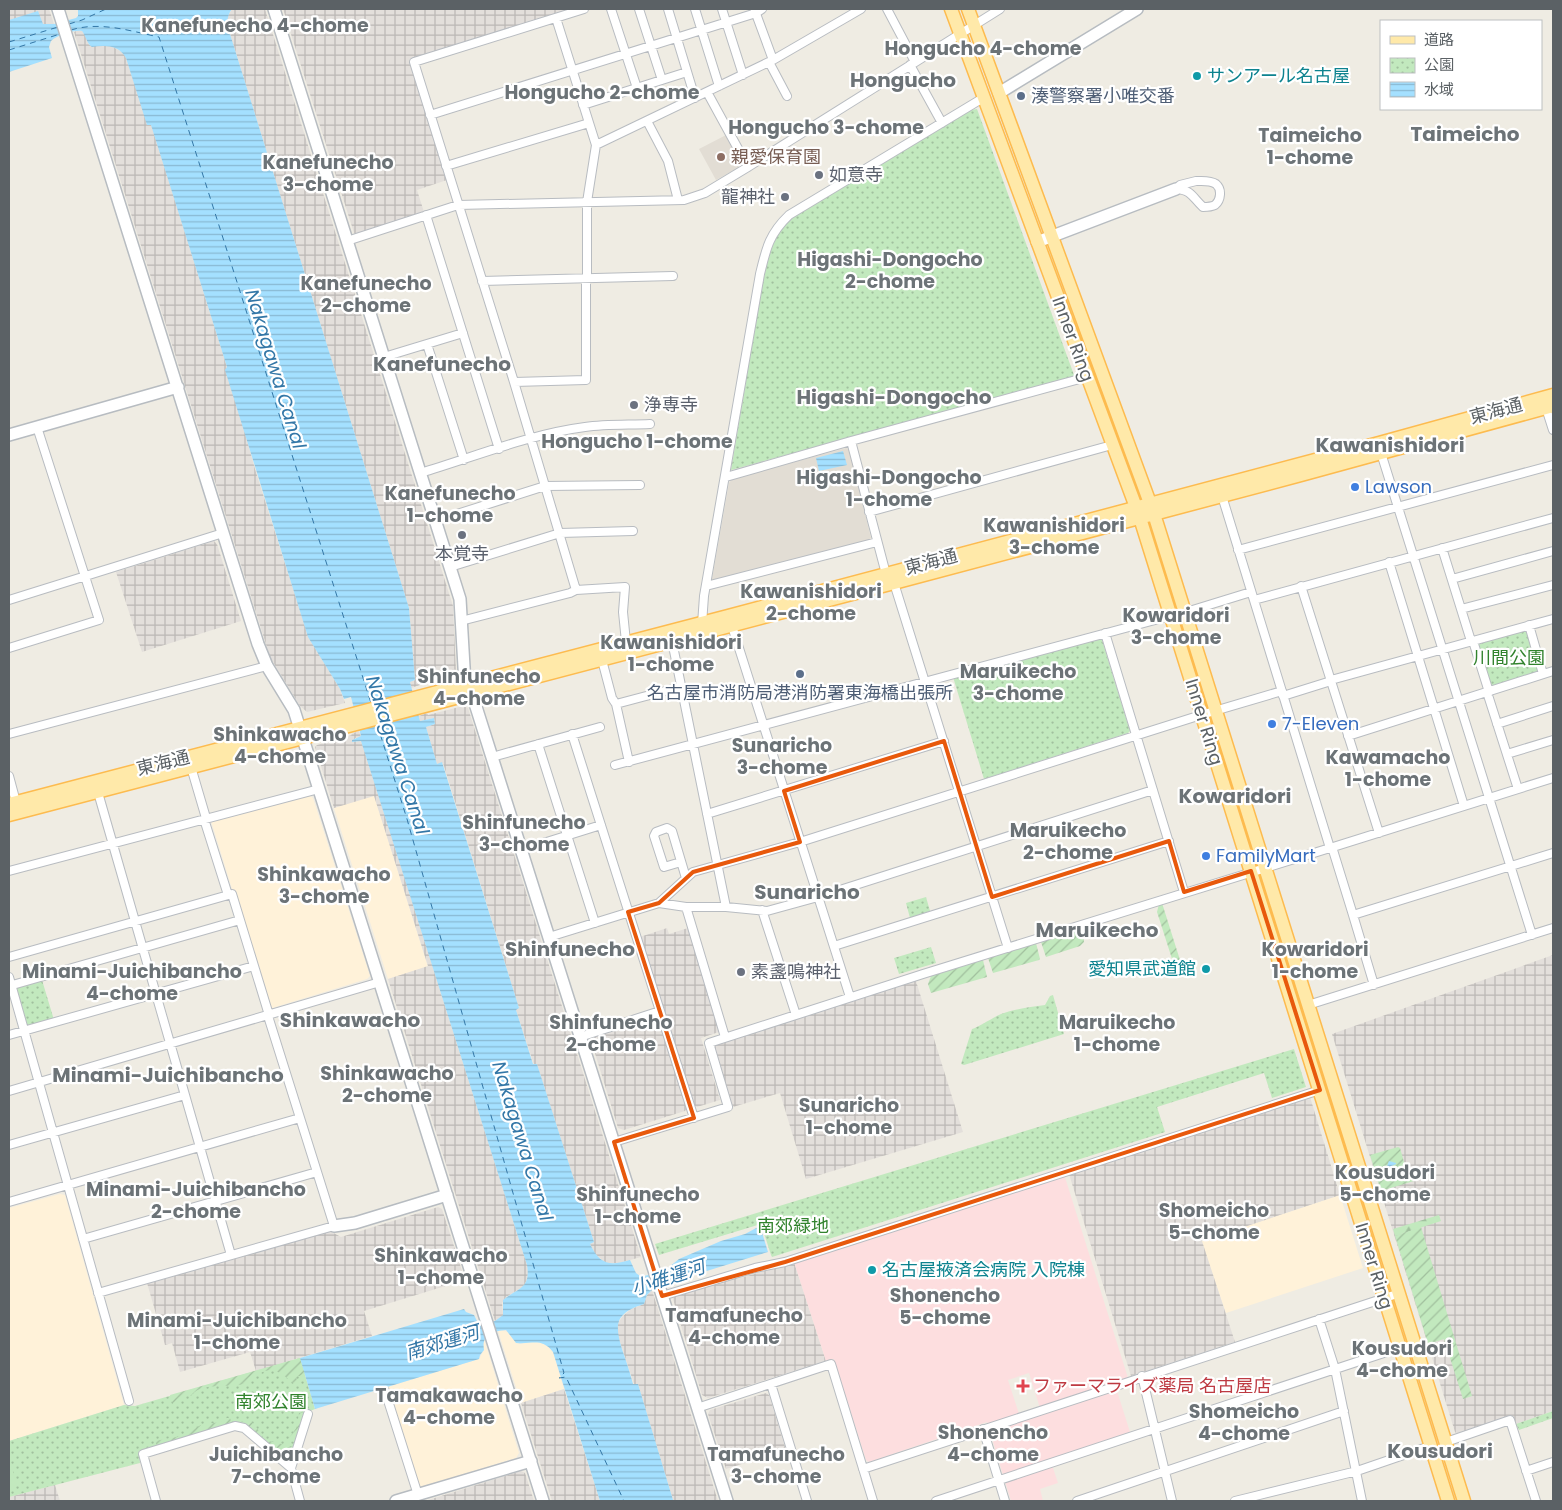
<svg xmlns="http://www.w3.org/2000/svg" width="1562" height="1510" font-family="Poppins,'Noto Sans JP',sans-serif">
<style>
.commercial{fill:#fff2d9}
.industrial{fill:url(#industrial-grid)}
.education{fill:#e2ddd4}
.medical{fill:#fddedf}
.forest{fill:url(#forest-firs)}
.park{fill:url(#park-dots)}
.garden{fill:url(#garden-furrows)}
.pitch{fill:#c2e9be}
.water{fill:url(#water-rules)}
.lines{fill:none;stroke-linecap:round;stroke-linejoin:round}
.ferry{stroke:#3377a7;stroke-width:1;stroke-dasharray:6 5;stroke-linecap:butt}
.street-casing{stroke:#b8bcc1;stroke-width:10}
.secondary-casing{stroke:#b7bcc1;stroke-width:14}
.primary-casing{stroke:#fdbb4f;stroke-width:15}
.street{stroke:#fff;stroke-width:8}
.secondary{stroke:#fff;stroke-width:11}
.primary{stroke:#ffe9a9;stroke-width:12}
.marked{fill:none;stroke:#e8590c;stroke-width:4;stroke-linejoin:round}
.culture-dot{fill:#0f9aa8;stroke:#fff;stroke-width:2}
.service-dot{fill:#5c6f8a;stroke:#fff;stroke-width:2}
.education-dot{fill:#8d6e63;stroke:#fff;stroke-width:2}
.worship-dot{fill:#6b7280;stroke:#fff;stroke-width:2}
.shop-dot{fill:#3f7fe0;stroke:#fff;stroke-width:2}
.health-dot{fill:#e0444e;stroke:#fff;stroke-width:2}
.labels{text-anchor:middle;stroke-width:4.5;stroke-linejoin:round;paint-order:stroke}
.culture-label{font-size:18px;fill:#0d838f;stroke:#fff;text-anchor:start}
.service-label{font-size:18px;fill:#4e5e75;stroke:#fff;text-anchor:start}
.education-label{font-size:18px;fill:#785e54;stroke:#fff;text-anchor:start}
.worship-label{font-size:18px;fill:#5b616d;stroke:#fff;text-anchor:start}
.street-label{font-size:18px;fill:#5b6165;stroke:#fff}
.shop-label{font-size:18px;fill:#366cbe;stroke:#fff;text-anchor:start}
.park-label{font-size:18px;fill:#31832d;stroke:#fff}
.health-label{font-size:18px;fill:#be3a42;stroke:#fff;text-anchor:start}
.neighbourhood-label{font-size:19px;font-weight:bold;fill:#6c7377;stroke:#fff}
.water-label{font-size:19px;font-style:italic;fill:#3377a7;stroke:#fff}
.quarter-label{font-size:20px;font-weight:bold;fill:#6c7377;stroke:#fff}
</style>
<defs>
<pattern id="industrial-grid" width="8" height="8" patternUnits="userSpaceOnUse" patternTransform="scale(1.25)"><rect width="8" height="8" fill="#e3dfdb"/><path d="M0 4h8M4 0v8" fill="none" stroke="#bbb8b5"/></pattern>
<pattern id="forest-firs" width="22" height="20" patternUnits="userSpaceOnUse" patternTransform="scale(1.25)"><rect width="22" height="20" fill="#c2e9be"/><path d="M5 1l3.5 6h-7zM16 11l3.5 6h-7z" fill="#a1c09e"/></pattern>
<pattern id="park-dots" width="8" height="8" patternUnits="userSpaceOnUse" patternTransform="scale(1.25)"><rect width="8" height="8" fill="#c2e9be"/><path d="M2 2h.1M6 6h.1" fill="none" stroke="#a1c09e" stroke-width="1.8" stroke-linecap="round"/></pattern>
<pattern id="garden-furrows" width="10" height="10" patternUnits="userSpaceOnUse" patternTransform="scale(1.25)"><rect width="10" height="10" fill="#c2e9be"/><path d="M-1 1l2-2M0 10L10 0M9 11l2-2" fill="none" stroke="#a1c09e"/></pattern>
<pattern id="water-rules" width="6" height="5" patternUnits="userSpaceOnUse" patternTransform="scale(1.25)"><rect width="6" height="5" fill="#a4e0ff"/><path d="M0 2.5h6" fill="none" stroke="#89b9d2"/></pattern>
</defs>
<rect width="100%" height="100%" fill="#efece3"/>
<path class="commercial" d="M374,795L428,967L388,979L334,808Z
M310,796L313,798L370,976L367,979L269,1009L211,821Z
M60,1194L65,1195L124,1405L9,1441V1208Z
M1340,1195L1363,1268L1226,1313L1201,1241Z
M500,1330L508,1332L513,1339L520,1344L531,1341L536,1342L542,1343L551,1349L553,1352L564,1389L521,1403L498,1331Z
M484,1339L519,1453L516,1458L422,1487L417,1484L387,1387L479,1359L484,1350L483,1343Z"/>
<path class="industrial" d="M9,9H49L54,24L47,25L9,20Z
M232,9H265L453,606L456,671L453,674L420,683V685L411,688L410,682L415,680L409,608L230,34L227,23V18Z
M283,9H571L410,60L447,180L417,190L424,212L355,234L354,233Z
M78,30L82,31L86,36L89,45L111,46L124,53L126,58L148,125L151,124L227,367L255,469L308,636L340,689L345,703L307,712L300,706L270,657L74,32Z
M214,541L217,544L241,621L142,652L116,572Z
M463,706L468,708L641,1257L619,1263H606L595,1254L590,1244L594,1242L537,1064L534,1065L516,1010L519,1008L443,763L437,764L426,727L435,724L434,718L420,721L419,716L427,713L428,715Z
M359,731L361,737L355,738L356,742L361,740L527,1265L528,1273L527,1280L523,1287L506,1297L502,1303L503,1315L495,1321L388,979L428,966L374,796L334,808L315,747L317,745L352,735L351,734Z
M667,928L669,934L688,928L720,1030L719,1032L701,1038L720,1100L697,1107L693,1105L640,937Z
M1553,955V1411L1516,1424L1513,1416L1458,1435L1455,1432L1332,1034Z
M916,981L963,1132L806,1179L780,1093L733,1107L714,1048L717,1043Z
M657,1016L659,1017L687,1108L685,1111L624,1130L618,1128L590,1037Z
M1310,1097L1340,1195L1202,1241L1235,1342L1131,1376L1069,1174Z
M438,1207L442,1209L465,1280L364,1311L372,1336L256,1371L250,1352L180,1372L172,1343L165,1345L147,1283L330,1231L341,1237Z
M794,1262L826,1361L708,1398L702,1395L672,1296L731,1278L732,1279H737Z
M652,1290L718,1501H671L673,1500L638,1384H634L617,1333L618,1323L622,1317L631,1309L644,1304L647,1295Z
M564,1389L600,1501H552L521,1403Z
M766,1393L769,1395L786,1450L726,1469L708,1414L710,1410Z
M521,1471L525,1473L534,1501H425Z
M55,1485L60,1501H9V1497Z"/>
<path class="education" d="M728,134L743,165L716,180L699,149Z
M846,448L849,449L871,538L869,541L714,581L712,579L729,483L732,479Z"/>
<path class="medical" d="M1064,1174L1128,1378L1040,1408L1029,1373L1008,1380L1021,1420L1117,1391L1130,1432L1050,1459L1058,1483L1040,1489L1043,1501H1011L987,1422L869,1462L866,1460L834,1359L826,1361L794,1262Z"/>
<path class="forest" d="M1439,1215L1441,1221L1395,1236L1393,1229Z"/>
<path class="park" d="M977,109L1074,375L1073,377L731,470L763,281C769,258 772,235 791,219L971,110Z
M1522,630L1528,633L1539,670L1538,673L1491,687L1477,645L1479,642Z
M1096,639L1102,640L1130,731L1128,733L984,779L953,677Z
M926,897L930,911L910,918L906,903Z
M931,947L936,963L899,974L894,958Z
M42,980L54,1020L30,1026L27,1025L17,989L18,986Z
M1053,995L1064,1034L964,1065L961,1064L972,1029C979,1027 992,1018 1001,1014C1015,1009 1030,1007 1045,1005L1050,996Z
M1294,1049L1306,1087L1272,1098L1264,1073L1157,1107L1165,1132L772,1257L771,1255L761,1224L659,1255L655,1244Z
M300,1358L315,1409L303,1414L293,1450L287,1454H280L246,1425L241,1423H234L139,1451L140,1463L9,1497V1441L124,1405L135,1406Z
M1553,1411V1418L1519,1430L1516,1424Z"/>
<path class="garden" d="M1162,903L1180,960L1173,962L1157,912L1159,904Z
M1078,930L1083,934L1084,942L1080,946L1046,957L1041,942Z
M1036,943L1040,959L1039,960L993,973L988,958Z
M983,960L987,977L931,993L928,984L931,976Z
M1398,1147L1400,1148L1408,1176L1425,1171L1427,1177L1381,1191L1370,1155Z
M1421,1227L1472,1396L1463,1399L1444,1339L1428,1344L1395,1236Z
M300,1358L305,1374L296,1377L298,1383L294,1384C287,1378 280,1371 271,1370C259,1370 251,1383 239,1385C226,1387 199,1383 191,1396C185,1394 181,1397 177,1400L175,1410L170,1395Z
M304,1412L305,1414H303L295,1442L291,1441L289,1438L297,1427L299,1413Z
M227,1418H230L232,1424L157,1446L155,1441L182,1436L201,1425L220,1422Z
M246,1420L252,1422L263,1436L262,1438L241,1423V1422Z
M269,1441L294,1447L293,1450C282,1459 276,1450 267,1443Z"/>
<path class="pitch" d="M9,1458L17,1485L9,1487Z"/>
<path class="water" d="M78,9H232C226,17 227,24 230,34L409,608L415,680L410,682L420,721L434,718L435,724L426,727L437,764L442,762L519,1008L516,1010L533,1064H537L594,1242L590,1244C600,1265 610,1266 630,1260L636,1273L640,1276H644L664,1271L679,1259L721,1241L745,1234L760,1226L768,1252L668,1283L652,1290L647,1295L644,1304C616,1313 614,1323 622,1349C626,1361 630,1372 633,1384H638L673,1500L671,1501H600L553,1352C541,1337 532,1345 516,1343L506,1330C493,1331 481,1335 484,1350L480,1355L479,1359L315,1409L300,1358L464,1309L466,1312L474,1315L478,1323L495,1321L503,1315V1300C518,1288 531,1289 527,1265L361,741L352,742V740L361,736L351,697L344,699L340,689L308,637L225,370L227,367L151,125H147L126,58C119,45 105,45 92,47C87,44 86,36 82,31C73,30 58,35 51,41L49,47L52,58L9,72V20L38,11L43,24H54L76,18L78,16Z
M843,451L847,465L819,471L816,458Z
M1389,1161L1396,1163V1164L1392,1166V1168L1396,1171L1397,1174H1386L1385,1171Z"/>
<g class="lines">
<path class="ferry" d="M69,24L82,20L106,9
M71,30C100,21 130,31 159,37L371,703
M9,42L58,27
M9,50L60,34
M377,724L407,819L564,1373L559,1378L566,1377L624,1501"/>
<defs>
<path id="street" d="M611,9L637,88
M639,9L662,80
M668,9L695,98
M695,9L719,86
M722,9L743,75
M887,9L915,62
M755,11L773,60
M556,18L596,145L587,202V278
M769,62L787,96
M910,65L942,123
M707,92L748,167
M583,105L687,72
M430,115L756,13L762,9
M647,121L668,161L678,200
M596,145L773,60L861,9
M446,166L589,123
M1196,181C1203,181 1210,180 1216,184C1222,189 1221,200 1215,205C1211,207 1207,207 1203,207C1192,197 1192,190 1176,189L1180,185Z
M426,215L499,449
M347,241L458,205L684,200L705,193L748,167L1000,9
M482,281L673,276
M427,344L464,460
M384,357L463,333
M514,382L586,380V278
M1546,408L1553,430
M851,441L886,574
M1381,453L1532,935
M420,473C474,457 530,434 585,427C606,424 629,425 650,424
M726,477L851,441L1087,377
M1222,496L1330,848L1553,778
M869,512L1112,445
M435,521L545,486L640,485
M1442,548L1471,641
M1238,550L1553,465
M1389,562L1464,806
M450,567L560,533L633,531
M1452,579L1553,551
M894,583L1008,948
M706,586L877,542
M1301,586L1379,833
M576,590L514,382L414,62L584,9
M9,600L223,533
M1254,600L1553,518
M1461,609L1553,585
M1186,612L1251,592
M461,621L570,593L576,590L625,587L623,612L626,642
M731,623L850,997
M702,624L704,596L760,274C766,249 769,234 789,215L983,98
M1529,625L1543,674
M1105,633L1184,892
M672,641L726,907
M1473,641L1489,692
M9,648L99,620L37,427
M602,660L612,698L616,704
M1331,680L1553,619
M1487,692L1518,789
M1283,696L1331,681
M1497,724L1553,706
M9,734L267,666
M572,734L694,1118
M1348,736L1553,671
M538,744L595,923
M1507,754L1553,740
M492,757L600,727
M629,762L616,704L680,687
M615,765L1170,616
M191,767L206,818
M9,776L16,802
M97,789L231,1255
M707,814L944,741
M204,819L228,895
M1332,847L1353,915L1553,853
M521,850L601,825
M681,862L664,867L654,836L656,832L667,828L672,831L686,878
M9,871L319,789
M659,903L693,872L800,842L1201,715L1282,691
M686,907L725,1037
M762,910L796,1015
M1353,915L1374,985
M549,937L659,903L686,907H726L767,911L818,897L1153,790
M834,946L1169,841
M9,957L232,894L269,1015
M9,977L129,1401
M9,986L240,920
M1308,1005L1553,928
M9,1035L254,966
M580,1037L660,1011
M9,1091L380,982
M614,1142L728,1107L709,1043L923,974L1330,848
M9,1145L185,1095
M9,1202L300,1118
M83,1239L317,1172
M98,1293L334,1226L268,1016
M662,1296L755,1268L785,1262L1320,1090
M1319,1319L1335,1369L1362,1501
M1142,1376L1172,1501
M771,1384L807,1501
M385,1391L418,1495
M697,1408L831,1364L873,1501
M983,1429L1005,1501
M1446,1442L1510,1420L1536,1501
M291,1468L308,1414
M863,1469L1400,1293
M1526,1471L1553,1462
M156,1501L143,1454L235,1426L244,1428L291,1468L300,1501
M936,1501L1399,1348
M1077,1501L1344,1411
M1235,1501L1357,1471L1430,1446"/>
<path id="secondary" d="M58,9L258,644L267,666L294,710L543,1501
M274,9L460,599L465,684L472,694L727,1501
M999,93L1137,9
M1037,242L1176,189
M9,435L178,387
M334,1226L355,1223L447,1195
M396,1501L531,1461"/>
<path id="primary" d="M951,9L1140,518L1448,1501
M968,9L1154,514L1464,1501
M9,804L728,616L1379,443L1553,395
M9,815L894,583L1301,475L1553,406"/>
</defs>
<use href="#street" class="street-casing"/>
<use href="#secondary" class="secondary-casing"/>
<use href="#primary" class="primary-casing"/>
<use href="#street" class="street"/>
<use href="#secondary" class="secondary"/>
<use href="#primary" class="primary"/>
</g>
<path class="marked" d="M944,741L992,897L1169,841L1184,892L1251,871L1320,1090L785,1262L662,1296L614,1142L694,1118L628,912L659,903L693,872L800,842L784,791Z"/>
<g class="culture-dot">
<circle cx="1197" cy="76" r="5"/>
<circle cx="1206" cy="969" r="5"/>
<circle cx="872" cy="1270" r="5"/>
</g>
<g class="service-dot">
<circle cx="1021" cy="96" r="5"/>
<circle cx="800" cy="674" r="5"/>
</g>
<circle class="education-dot" cx="721" cy="157" r="5"/>
<g class="worship-dot">
<circle cx="819" cy="175" r="5"/>
<circle cx="785" cy="197" r="5"/>
<circle cx="634" cy="405" r="5"/>
<circle cx="462" cy="535" r="5"/>
<circle cx="741" cy="972" r="5"/>
</g>
<g class="shop-dot">
<circle cx="1355" cy="487" r="5"/>
<circle cx="1272" cy="724" r="5"/>
<circle cx="1206" cy="856" r="5"/>
</g>
<path class="health-dot" d="M1020.5 1378.5h5v5h5v5h-5v5h-5v-5h-5v-5h5z"/>
<g class="labels">
<g class="culture-label">
<text x="1207" y="82">サンアール名古屋</text>
<text x="1196" y="975" text-anchor="end">愛知県武道館</text>
<text x="882" y="1276">名古屋掖済会病院 入院棟</text>
</g>
<g class="service-label">
<text x="1031" y="102">湊警察署小唯交番</text>
<text x="800" y="699" text-anchor="middle">名古屋市消防局港消防署東海橋出張所</text>
</g>
<g class="education-label">
<text x="731" y="163">親愛保育園</text>
</g>
<g class="worship-label">
<text x="829" y="181">如意寺</text>
<text x="775" y="203" text-anchor="end">龍神社</text>
<text x="644" y="411">浄専寺</text>
<text x="462" y="560" text-anchor="middle">本覚寺</text>
<text x="751" y="978">素盞鳴神社</text>
</g>
<g class="street-label">
<text transform="translate(1073 339) rotate(70)" y="6">Inner Ring</text>
<text transform="translate(1496 411) rotate(-15)" y="6">東海通</text>
<text transform="translate(931 562) rotate(-15)" y="6">東海通</text>
<text transform="translate(1204 722) rotate(73)" y="6">Inner Ring</text>
<text transform="translate(163 763) rotate(-14)" y="6">東海通</text>
<text transform="translate(1374 1266) rotate(73)" y="6">Inner Ring</text>
</g>
<g class="shop-label">
<text x="1365" y="493">Lawson</text>
<text x="1282" y="730">7-Eleven</text>
<text x="1216" y="862">FamilyMart</text>
</g>
<g class="park-label">
<text x="1509" y="664">川間公園</text>
<text x="793" y="1232">南郊緑地</text>
<text x="271" y="1408">南郊公園</text>
</g>
<g class="health-label">
<text x="1033" y="1392">ファーマライズ薬局 名古屋店</text>
</g>
<g class="neighbourhood-label">
<text x="255" y="32">Kanefunecho 4-chome</text>
<text x="983" y="55">Hongucho 4-chome</text>
<text x="602" y="99">Hongucho 2-chome</text>
<text x="826" y="134">Hongucho 3-chome</text>
<text x="1310" y="142">Taimeicho<tspan x="1310" dy="22">1-chome</tspan></text>
<text x="328" y="169">Kanefunecho<tspan x="328" dy="22">3-chome</tspan></text>
<text x="890" y="266">Higashi-Dongocho<tspan x="890" dy="22">2-chome</tspan></text>
<text x="366" y="290">Kanefunecho<tspan x="366" dy="22">2-chome</tspan></text>
<text x="637" y="448">Hongucho 1-chome</text>
<text x="889" y="484">Higashi-Dongocho<tspan x="889" dy="22">1-chome</tspan></text>
<text x="450" y="500">Kanefunecho<tspan x="450" dy="22">1-chome</tspan></text>
<text x="1054" y="532">Kawanishidori<tspan x="1054" dy="22">3-chome</tspan></text>
<text x="811" y="598">Kawanishidori<tspan x="811" dy="22">2-chome</tspan></text>
<text x="1176" y="622">Kowaridori<tspan x="1176" dy="22">3-chome</tspan></text>
<text x="671" y="649">Kawanishidori<tspan x="671" dy="22">1-chome</tspan></text>
<text x="1018" y="678">Maruikecho<tspan x="1018" dy="22">3-chome</tspan></text>
<text x="479" y="683">Shinfunecho<tspan x="479" dy="22">4-chome</tspan></text>
<text x="280" y="741">Shinkawacho<tspan x="280" dy="22">4-chome</tspan></text>
<text x="782" y="752">Sunaricho<tspan x="782" dy="22">3-chome</tspan></text>
<text x="1388" y="764">Kawamacho<tspan x="1388" dy="22">1-chome</tspan></text>
<text x="524" y="829">Shinfunecho<tspan x="524" dy="22">3-chome</tspan></text>
<text x="1068" y="837">Maruikecho<tspan x="1068" dy="22">2-chome</tspan></text>
<text x="324" y="881">Shinkawacho<tspan x="324" dy="22">3-chome</tspan></text>
<text x="1315" y="956">Kowaridori<tspan x="1315" dy="22">1-chome</tspan></text>
<text x="132" y="978">Minami-Juichibancho<tspan x="132" dy="22">4-chome</tspan></text>
<text x="611" y="1029">Shinfunecho<tspan x="611" dy="22">2-chome</tspan></text>
<text x="1117" y="1029">Maruikecho<tspan x="1117" dy="22">1-chome</tspan></text>
<text x="387" y="1080">Shinkawacho<tspan x="387" dy="22">2-chome</tspan></text>
<text x="849" y="1112">Sunaricho<tspan x="849" dy="22">1-chome</tspan></text>
<text x="1385" y="1179">Kousudori<tspan x="1385" dy="22">5-chome</tspan></text>
<text x="196" y="1196">Minami-Juichibancho<tspan x="196" dy="22">2-chome</tspan></text>
<text x="638" y="1201">Shinfunecho<tspan x="638" dy="22">1-chome</tspan></text>
<text x="1214" y="1217">Shomeicho<tspan x="1214" dy="22">5-chome</tspan></text>
<text x="441" y="1262">Shinkawacho<tspan x="441" dy="22">1-chome</tspan></text>
<text x="945" y="1302">Shonencho<tspan x="945" dy="22">5-chome</tspan></text>
<text x="734" y="1322">Tamafunecho<tspan x="734" dy="22">4-chome</tspan></text>
<text x="237" y="1327">Minami-Juichibancho<tspan x="237" dy="22">1-chome</tspan></text>
<text x="1402" y="1355">Kousudori<tspan x="1402" dy="22">4-chome</tspan></text>
<text x="449" y="1402">Tamakawacho<tspan x="449" dy="22">4-chome</tspan></text>
<text x="1244" y="1418">Shomeicho<tspan x="1244" dy="22">4-chome</tspan></text>
<text x="993" y="1439">Shonencho<tspan x="993" dy="22">4-chome</tspan></text>
<text x="276" y="1461">Juichibancho<tspan x="276" dy="22">7-chome</tspan></text>
<text x="776" y="1461">Tamafunecho<tspan x="776" dy="22">3-chome</tspan></text>
</g>
<g class="water-label">
<text transform="translate(276 369) rotate(73)" y="7">Nakagawa Canal</text>
<text transform="translate(398 755) rotate(72)" y="7">Nakagawa Canal</text>
<text transform="translate(523 1141) rotate(73)" y="7">Nakagawa Canal</text>
<text transform="translate(668 1277) rotate(-18)" y="7">小碓運河</text>
<text transform="translate(442 1342) rotate(-17)" y="7">南郊運河</text>
</g>
<g class="quarter-label">
<text x="903" y="87">Hongucho</text>
<text x="1465" y="141">Taimeicho</text>
<text x="442" y="371">Kanefunecho</text>
<text x="894" y="404">Higashi-Dongocho</text>
<text x="1390" y="452">Kawanishidori</text>
<text x="1235" y="803">Kowaridori</text>
<text x="807" y="899">Sunaricho</text>
<text x="1097" y="937">Maruikecho</text>
<text x="570" y="956">Shinfunecho</text>
<text x="350" y="1027">Shinkawacho</text>
<text x="168" y="1082">Minami-Juichibancho</text>
<text x="1440" y="1458">Kousudori</text>
</g>
</g>
<rect width="1562" height="1510" fill="none" stroke="#5b6165" stroke-width="20"/>
<rect x="1380" y="20" width="162" height="90" fill="#ffffff" stroke="#bdc0c1"/>
<rect x="1390" y="36" width="25" height="8" fill="#ffe9a9" stroke="#bdc0c1"/>
<text x="1424" y="45" font-size="15" fill="#5b6165">道路</text>
<rect x="1390" y="58" width="25" height="15" fill="url(#park-dots)" stroke="#bdc0c1"/>
<text x="1424" y="70" font-size="15" fill="#5b6165">公園</text>
<rect x="1390" y="82" width="25" height="15" fill="url(#water-rules)" stroke="#bdc0c1"/>
<text x="1424" y="95" font-size="15" fill="#5b6165">水域</text>
</svg>
